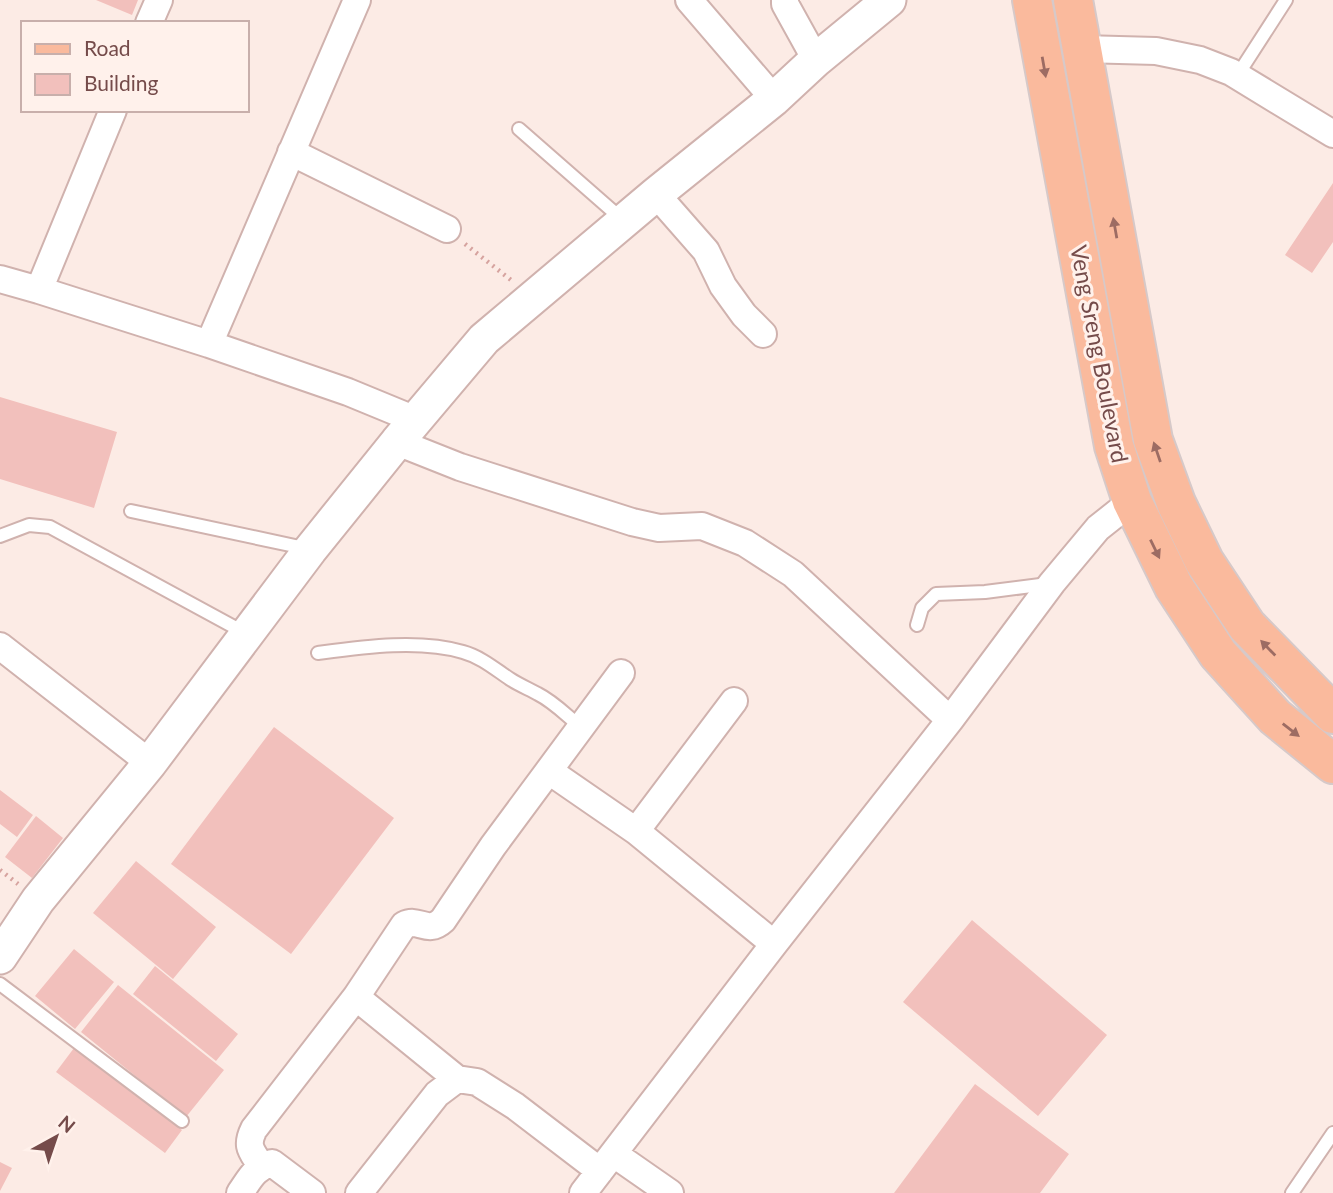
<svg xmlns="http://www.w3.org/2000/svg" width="1333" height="1193" font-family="Lato,sans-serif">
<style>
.building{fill:#f2c0bc}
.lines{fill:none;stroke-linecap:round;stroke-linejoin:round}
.service-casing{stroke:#d0b2ae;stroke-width:16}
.minor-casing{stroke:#d0b2ae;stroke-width:30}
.tertiary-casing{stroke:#d0b2ae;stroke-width:37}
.primary-casing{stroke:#d6c9c9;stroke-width:42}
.path{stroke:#d6a39f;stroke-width:4.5;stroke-dasharray:2 5;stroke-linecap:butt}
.service{stroke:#fff;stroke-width:12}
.minor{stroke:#fff;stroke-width:26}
.tertiary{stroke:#fff;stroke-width:33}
.primary{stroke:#faba9d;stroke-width:38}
.oneway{fill:#9d6c63}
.labels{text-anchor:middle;stroke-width:6;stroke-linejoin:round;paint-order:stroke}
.street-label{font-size:23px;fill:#754b4a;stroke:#fff1eb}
</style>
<rect width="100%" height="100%" fill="#fcebe5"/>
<path class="building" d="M96,0H138L132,15Z
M1333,183V242L1312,273L1285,255Z
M0,397L117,432L94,508L0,479Z
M274,727L394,818L291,954L171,864Z
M0,790L33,815L17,837L0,824Z
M36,816L63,838L32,878L5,857Z
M136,861L216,927L173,979L93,913Z
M972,920L1107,1035L1038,1116L903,1002Z
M74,949L114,982L75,1029L35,996Z
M155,966L238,1034L216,1061L133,994Z
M118,985L224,1070L186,1117L81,1032Z
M74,1048L182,1130L165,1153L56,1072Z
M975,1084L1069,1154L1040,1193H894Z
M0,1162L12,1168L0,1191Z"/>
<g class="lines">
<defs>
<path id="service" d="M1237,76L1286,0
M519,129L624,221
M131,511L309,549
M0,536L29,525L50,527L247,634
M917,625L922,608L936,594L985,592L1048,584
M318,653C363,647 419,639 463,652C481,657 495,669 510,679C519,685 529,689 538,694C554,702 567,716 581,727
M0,984L182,1121
M1292,1193L1333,1133"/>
<path id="minor" d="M689,0L774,99
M785,0V4L816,60
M149,23L159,0
M1082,49L1156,51L1200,60L1231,72L1333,134
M291,152L447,229
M656,194L706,251L723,286L744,315L763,334
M0,279L39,290L209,344L348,392L416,420
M39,290L113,110
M209,344L357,0
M397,442L460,467L632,522L659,528L702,526L745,543L793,574L950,720
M0,646L150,763
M549,771L636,831L774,944
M636,831L734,701
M356,997L457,1079
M614,1154L670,1193
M261,1166C252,1151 245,1147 254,1129L356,997L404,925C419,917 427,935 443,920L493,846L621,673
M240,1193C250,1179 254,1168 272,1163L312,1193
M359,1193L437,1094L457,1079L477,1082L515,1106L600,1171
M583,1193L774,944L950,720L1052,583L1098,528L1132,501"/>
<path id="tertiary" d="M0,957L38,900L150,763L310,550L397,442L484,339L656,194L774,99L816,60L889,0"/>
<path id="primary" d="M1032,0L1114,446L1132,501L1174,587L1218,654L1275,717L1333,764
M1073,0L1153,440L1176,503L1204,561L1247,626L1333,714"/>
</defs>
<use href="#service" class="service-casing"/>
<use href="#minor" class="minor-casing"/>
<use href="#tertiary" class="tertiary-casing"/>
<use href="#primary" class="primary-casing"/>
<path class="path" d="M465,244L511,280
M0,870L18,884"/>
<use href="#service" class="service"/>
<use href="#minor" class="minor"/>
<use href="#tertiary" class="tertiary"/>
<use href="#primary" class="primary"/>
</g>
<defs><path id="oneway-solid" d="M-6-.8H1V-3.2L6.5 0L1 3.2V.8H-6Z" transform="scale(1.75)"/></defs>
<g class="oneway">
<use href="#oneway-solid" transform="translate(1044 67) rotate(80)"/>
<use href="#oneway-solid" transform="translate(1115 228) rotate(-100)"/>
<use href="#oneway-solid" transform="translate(1157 452) rotate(-109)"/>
<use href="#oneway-solid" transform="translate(1155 549) rotate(64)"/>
<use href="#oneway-solid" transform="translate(1268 648) rotate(-134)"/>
<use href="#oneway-solid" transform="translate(1291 730) rotate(38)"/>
</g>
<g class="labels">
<g class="street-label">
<text transform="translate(1099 354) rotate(79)" y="8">Veng Sreng Boulevard</text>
</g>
</g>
<rect x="21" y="21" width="228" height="91" fill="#fff1eb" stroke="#c8afab" stroke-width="2"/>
<rect x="35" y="44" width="35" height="10" fill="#faba9d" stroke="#c8afab" stroke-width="2"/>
<text x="84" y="56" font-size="21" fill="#754b4a">Road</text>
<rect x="35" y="74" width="35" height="21" fill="#f2c0bc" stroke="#c8afab" stroke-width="2"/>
<text x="84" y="91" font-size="21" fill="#754b4a">Building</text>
<g transform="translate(56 1137) rotate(40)" stroke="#fff1eb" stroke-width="5" paint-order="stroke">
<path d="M0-5L12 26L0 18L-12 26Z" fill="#754b4a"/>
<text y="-10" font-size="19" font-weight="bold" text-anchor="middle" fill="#754b4a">N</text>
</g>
</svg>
